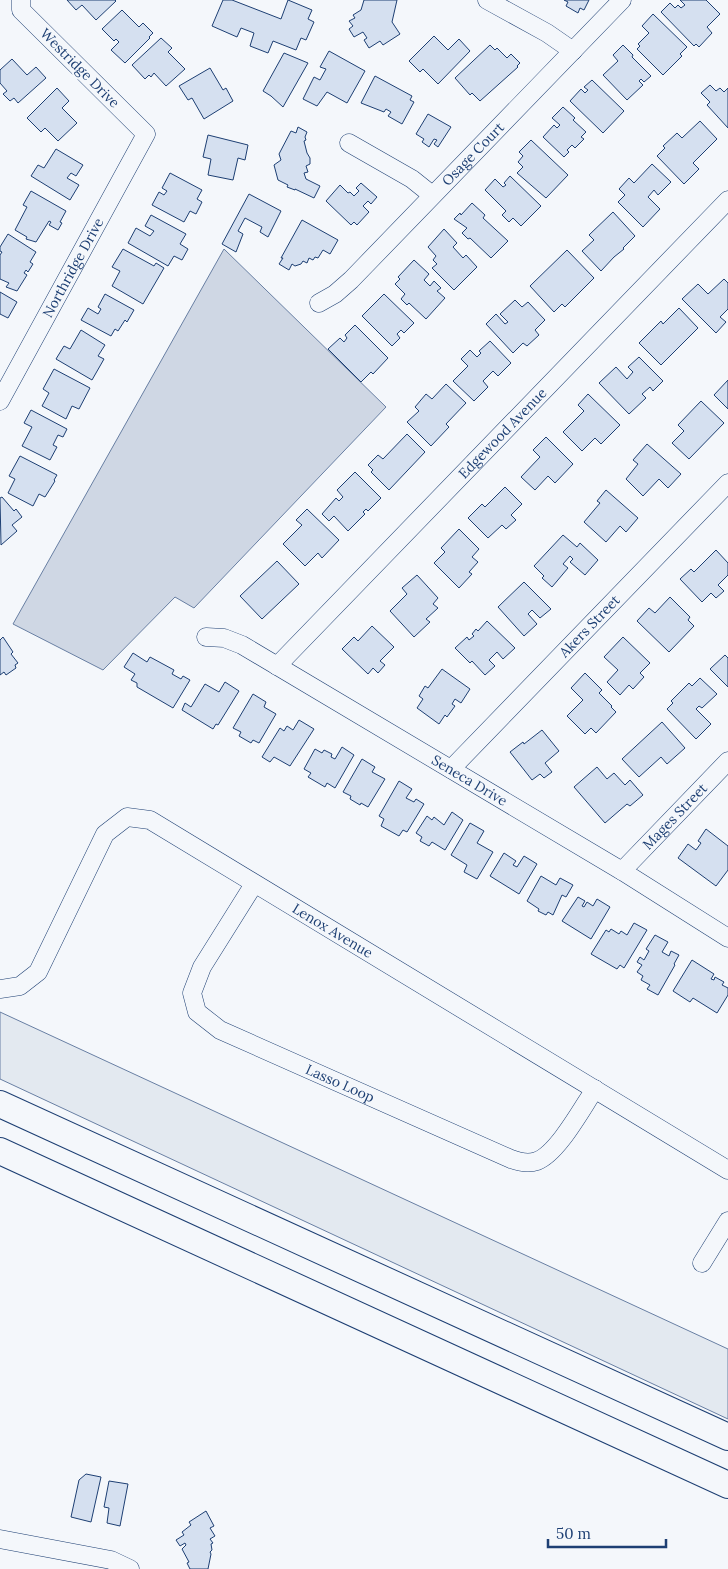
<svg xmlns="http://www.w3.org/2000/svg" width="728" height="1569" font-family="Lora,serif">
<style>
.green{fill:#e3e9f0;stroke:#687fa3}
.water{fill:#cfd7e4;stroke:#687fa3}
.building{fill:#d5e0f0;stroke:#1d3f73}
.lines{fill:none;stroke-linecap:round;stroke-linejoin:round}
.minor-casing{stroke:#1d3f73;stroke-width:19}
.highway-casing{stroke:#1d3f73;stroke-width:28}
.minor{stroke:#f4f7fb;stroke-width:18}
.highway{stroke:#f4f7fb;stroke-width:26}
.labels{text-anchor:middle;stroke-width:4;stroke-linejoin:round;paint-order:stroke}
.street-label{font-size:14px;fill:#1d3f73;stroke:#f4f7fb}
</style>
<rect width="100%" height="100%" fill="#f4f7fb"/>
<path class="green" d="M0,1012L728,1349V1419L0,1079Z"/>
<path class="water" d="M224,249L386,407L194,608L175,597L103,670L13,624Z"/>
<path class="building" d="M67,0H115L116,1L96,20L82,5L76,10Z
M223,0H232L281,19L288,0L312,10L308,19L314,22L306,40L301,38L296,50L273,41L268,53L250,46L254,33L241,28L237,37L212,26Z
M364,0H397L392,22L400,34L383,45L380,41L369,48L364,40L367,38L363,32L354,37L349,29L353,26L349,21L355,18L353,15L361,10Z
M564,0H589L584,10L580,8L578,13L566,6L568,2Z
M680,0H706L720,14L707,27L712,33L699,47L696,44L694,46L661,12L670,3L675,8L678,5L681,8L685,5Z
M122,10L139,27L143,23L153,33L149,37L150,38L125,63L111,50L119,42L116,39L114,41L102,29Z
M653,14L687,47L680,54L682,56L663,75L637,49L640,46L638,44L649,33L642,26Z
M434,36L448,50L459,39L470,51L438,84L423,69L420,72L409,61Z
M161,38L172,48L168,52L185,69L166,86L154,73L151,77L149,75L145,79L132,65Z
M490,45L495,50L497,48L507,58L511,54L520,63L517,66L518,67L480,101L472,93L470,95L455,78Z
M623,45L633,55L632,57L651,76L644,82L641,79L639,81L643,85L627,100L603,75L618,61L613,55Z
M329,51L365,71L347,103L327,92L317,106L303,99L314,77L320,80L326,69L320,67Z
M284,53L308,63L283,107L271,96L263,91Z
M12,59L27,75L36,67L46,78L18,103L14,98L10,101L3,94L7,91L0,83V70Z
M210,68L223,90L226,88L233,101L204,119L192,98L188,100L179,86Z
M375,76L412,96L410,100L414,102L402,124L388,116L391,112L386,109L384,112L361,103Z
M592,80L624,111L603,133L570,101L581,89L585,93L588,90L584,87Z
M710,85L716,91L720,88L724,92L728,88V128L707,105L710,102L701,93Z
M57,88L69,101L62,108L77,123L58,141L45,128L41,132L27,118Z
M563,107L575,118L573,120L586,132L581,137L584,139L575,148L572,145L567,150L569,152L564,157L543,137L554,125L557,128L560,125L552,118Z
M428,114L451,127L438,147L434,144L437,140L434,139L429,147L422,142L424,139L416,134Z
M700,121L717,139L693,163L699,169L684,184L657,156L665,148L663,146L677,133L682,138Z
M298,127L307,132L305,137L306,140L304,141L307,153L310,158V164L306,166L308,172L304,173L306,179L320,186L314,198L295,189V190L287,187L288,185L278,180L274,165L281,160L279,154L291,131L296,133Z
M208,135L248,145L245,160L238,158L233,180L208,175L211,159L203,157Z
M531,140L568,175L546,198L517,173L523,167L518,162L523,156L519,152Z
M56,149L83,165L76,176L71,173L67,178L79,185L70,200L31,176L38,165L44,168Z
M652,164L671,182L658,195L654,190L648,197L660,209L643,227L618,202L625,195L619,189L629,178L634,183Z
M170,173L202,190L197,199L202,202L196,214L190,211L184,222L152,205L159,192L164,195L167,191L162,188Z
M510,176L541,206L521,226L513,218L509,222L502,215L506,211L485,190L495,179L503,187L506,185L504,183Z
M361,183L377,197L371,204L368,201L363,206L369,212L357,225L354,222L351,225L326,201L340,185L348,193L350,192L354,196L359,191L356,188Z
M31,191L66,211L60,222L62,223L58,230L49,225L51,222L49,221L36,242L26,239L27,237L15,230L27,207L23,205Z
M249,194L281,211L268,237L260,232L262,227L245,218L238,231L243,234L236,252L222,244Z
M472,203L485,215L483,218L508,241L491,258L470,238L468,239L462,233L467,228L454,219L460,213L461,215Z
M613,212L635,236L623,248L624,249L614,257L601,271L582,251L594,240L589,235Z
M151,215L186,234L180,244L188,249L182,260L174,256L168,266L128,243L136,228L150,236L154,231L145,226Z
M302,220L338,240L330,254L323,250L318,258L315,257L313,260L309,258L307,263L303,261L301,264L295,266L292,264L289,270L279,264L283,258H281Z
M444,229L457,243L453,247L463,258L466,255L477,267L454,290L432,268L437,264L433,260L436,256L428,247Z
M8,234L36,252L30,262L33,264L28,272L26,270L24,273L27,275L17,291L6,287L9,283L0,279V255L2,252L0,251V247Z
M123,249L154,266L156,263L164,268L143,304L112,286L120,271L112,267Z
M567,250L594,278L565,307L562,304L554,312L530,286Z
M414,260L429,274L424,280L430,286L434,281L441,288L437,291L445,298L426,319L409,303L407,305L401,299L405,294L395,284L400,279L398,277Z
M724,279L728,283V309L720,317L726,322L716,333L682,299L698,284L708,294Z
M0,292L17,302L8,318L0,314Z
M105,294L134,310L127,322L125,320L118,331L115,329L111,336L81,320L88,308L98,314L101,309L98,307Z
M384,294L414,323L404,333L401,330L397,334L400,338L392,346L362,316Z
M515,300L522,307L528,302L545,320L535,330L539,335L527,346L523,343L513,353L486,324L496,314L505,324L508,322L500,314Z
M679,308L698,328L661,365L639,343L661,321L663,324Z
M355,325L388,358L373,374L371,372L361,382L328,349L340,338L344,342L347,338L345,335Z
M81,330L105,345L98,356L104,359L92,380L56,359L64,346L70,349Z
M490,341L511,363L498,376L493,371L483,381L488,387L474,401L453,381L468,366L461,359L470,350L477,357L481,353L479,351Z
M639,357L663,381L653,391L650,387L642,394L646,398L629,414L599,383L616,367L627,379L633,372L628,367Z
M54,369L90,388L79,409L72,406L66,419L42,406L49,393L43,389Z
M728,380V409L714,395Z
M446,384L466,403L446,424L449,427L431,446L407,422L419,411L415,407L426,394L432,399Z
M588,394L620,425L601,444L595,438L582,451L563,432L584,411L578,405Z
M701,401L724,423L689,459L672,443L684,431L678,425Z
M31,410L67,429L63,437L58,435L53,445L57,447L50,460L22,446L32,427L24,423Z
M407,434L425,452L389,490L371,472L373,470L368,465L378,455L383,459Z
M546,437L573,464L555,483L548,476L535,490L521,477L540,457L533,450Z
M647,444L681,474L668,488L659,479L643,496L626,479L638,464L633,460Z
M20,456L57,475L54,480L55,481L45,497L39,494L33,506L8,493L15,479L9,476Z
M355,472L381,498L368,511L366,509L363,512L365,514L348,531L334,516L329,521L322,514L336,498L339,501L343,497L337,490Z
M505,487L522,504L511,515L516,520L506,529L502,525L488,538L468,518L482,504L485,507Z
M606,490L638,518L626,532L620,526L606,542L584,522L600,503L597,501Z
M2,497L14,511L16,509L22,517L12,525L17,531L1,545L0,498Z
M307,509L339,540L322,558L318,553L305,566L283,544L302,525L296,520Z
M459,529L479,549L472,557L478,562L469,572L472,574L459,588L434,563L445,552L441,548Z
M563,535L577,547L580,543L598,560L585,575L570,562L573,559L570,556L563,564L568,568L552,587L542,578L544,576L534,566Z
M716,550L728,563V575L718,585L724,591L716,598L711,593L702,602L680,579L691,569L694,572Z
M277,561L299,584L262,619L240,596Z
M417,575L438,598L433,604L438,608L426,619L430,622L414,637L390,611L407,594L402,588Z
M524,582L551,609L540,618L532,610L528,614L537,624L524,636L498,607Z
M670,597L690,617L688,620L694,626L669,652L637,621L649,608L655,613Z
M487,621L515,648L503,659L497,652L489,660L495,666L485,675L472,661L470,663L455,648L467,637L469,640L474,636L472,634L476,629L478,631Z
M372,626L394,647L380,661L385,665L378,673L373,668L368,674L342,649L354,637L358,641Z
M3,637L13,652L11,654L18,663L15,665L16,668L6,675L4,672L0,675V640Z
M623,637L650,663L640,673L644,677L633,689L629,685L620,695L607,682L618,670L604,657Z
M133,653L147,662L150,657L174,670L172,674L181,679L183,676L190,680L173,708L137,687V683L131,680L135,674L124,667Z
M725,655L728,658V687L710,669Z
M442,669L470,689L461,703L455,699L452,704L455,706L447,717L445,715L439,724L417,708L423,699L419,696L425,686L428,688Z
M585,673L602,690L599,693L612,706L611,707L616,712L596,733L591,728L585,734L567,716L583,700L571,688Z
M700,678L717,694L702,708L699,706L696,709L711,724L696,739L667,709L673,703L671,701L689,683L692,686Z
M225,682L239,691L218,725L216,724L213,729L182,710L185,703L191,707L205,684L219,692Z
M253,694L266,702L264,707L276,714L259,743L253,740L251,743L239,736L241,732L233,728Z
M299,720L314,729L290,766L274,757L270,762L262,757L280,728L284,731L287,726L293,730Z
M662,722L685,748L667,764L661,757L639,777L622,759Z
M542,730L559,751L545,763L552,772L544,778L540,774L532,780L510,752L523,742L524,744Z
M342,747L354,755L335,788L327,783L325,787L308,777L311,773L304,769L315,749L322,753L324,750L332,754L331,757L335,759Z
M362,759L375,767L372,772L385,779L368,807L361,803L360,805L350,799L351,796L343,792Z
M597,767L607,779L614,773L625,785L630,780L643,795L630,806L627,804L605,823L574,787Z
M399,781L412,789L406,798L414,802L416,799L424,804L407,832L403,830L399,836L381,826L384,819L379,816Z
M452,812L463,820L445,850L432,842L429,846L420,841L422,837L416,833L427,816L432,820L434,817L444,825Z
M470,823L484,831L477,843L493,852L477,879L464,872L467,865L451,855Z
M706,829L728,846V870L716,886L678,858L688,844L696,850L701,843L698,841Z
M504,853L516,861L513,865L517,867L524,856L537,864L519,894L490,876Z
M541,876L556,885L560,878L573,885L566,897L562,895L553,915L548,912L546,915L538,911L539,909L527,901Z
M578,897L585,901L582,906L584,907L587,902L593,906L597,899L610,907L591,939L562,921Z
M634,923L647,930L624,968L620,965L617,969L591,954L606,930L609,932L611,929L619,934L621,931L627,935Z
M655,935L668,942L662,952L669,956L671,951L679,955L674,964L675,965L658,995L647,989L650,985L641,980L643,976L637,972L642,965L637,962L640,957L644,960L649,951L646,949Z
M692,960L714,974L711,979L714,980L715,977L724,982L722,985L728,988V995L717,1013L693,998L690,1002L673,991Z
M86,1474L101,1477L91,1522L71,1517L79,1480Z
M109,1481L128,1484L120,1526L107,1523L109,1508L104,1507Z
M206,1511L214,1526L210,1528L215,1536L210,1539L213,1543L211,1544L212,1550L210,1552L211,1554L208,1569H190L187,1563L189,1562L182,1549L186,1545L185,1543L180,1546L176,1540L184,1535L182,1532L191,1525L189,1522Z"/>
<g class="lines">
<defs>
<g id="minor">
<path d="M487,0L547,33L573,51"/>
<path d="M349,143L412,179L432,195"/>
<path id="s1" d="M319,303L335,294L351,280L622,0"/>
<path id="s2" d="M0,401L146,134L21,10V0"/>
<path id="s3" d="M206,637L224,638L242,645L622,871L728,938"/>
<path id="s4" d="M277,666L728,200"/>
<path id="s5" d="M451,769L728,483"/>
<path id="s6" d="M622,871L728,761"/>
<path id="s7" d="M254,884L202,967L192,993L197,1012L220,1030L511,1159C519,1162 529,1164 537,1161C558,1153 582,1108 595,1089"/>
<path id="s8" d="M0,989L20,986L38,972L105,834L127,817L150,820L728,1170"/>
<path d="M702,1263L728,1221"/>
<path d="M0,1539L111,1560L130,1569"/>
</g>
<path id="highway" d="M0,1104L728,1437
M0,1151L728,1485"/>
</defs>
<use href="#minor" class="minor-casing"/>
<use href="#highway" class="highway-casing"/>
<use href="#minor" class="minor"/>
<use href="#highway" class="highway"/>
</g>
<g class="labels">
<g class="street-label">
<text transform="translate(80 68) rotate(45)" y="5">Westridge Drive</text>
<text dy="5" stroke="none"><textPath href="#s1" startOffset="215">Osage Court</textPath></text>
<text dy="5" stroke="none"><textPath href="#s2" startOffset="152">Northridge Drive</textPath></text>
<text dy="5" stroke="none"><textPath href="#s4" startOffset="324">Edgewood Avenue</textPath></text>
<text dy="5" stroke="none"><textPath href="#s5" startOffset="199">Akers Street</textPath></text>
<text dy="5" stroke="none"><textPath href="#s3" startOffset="302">Seneca Drive</textPath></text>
<text dy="5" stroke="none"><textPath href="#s6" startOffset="76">Mages Street</textPath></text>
<text dy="5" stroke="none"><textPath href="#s8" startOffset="461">Lenox Avenue</textPath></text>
<text dy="5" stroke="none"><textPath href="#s7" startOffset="306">Lasso Loop</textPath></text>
</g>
</g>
<path d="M548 1539v8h118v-8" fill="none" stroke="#1d3f73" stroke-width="2.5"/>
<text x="556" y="1539" font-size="15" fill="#1d3f73" stroke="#f4f7fb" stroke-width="4" paint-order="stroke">50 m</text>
</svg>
